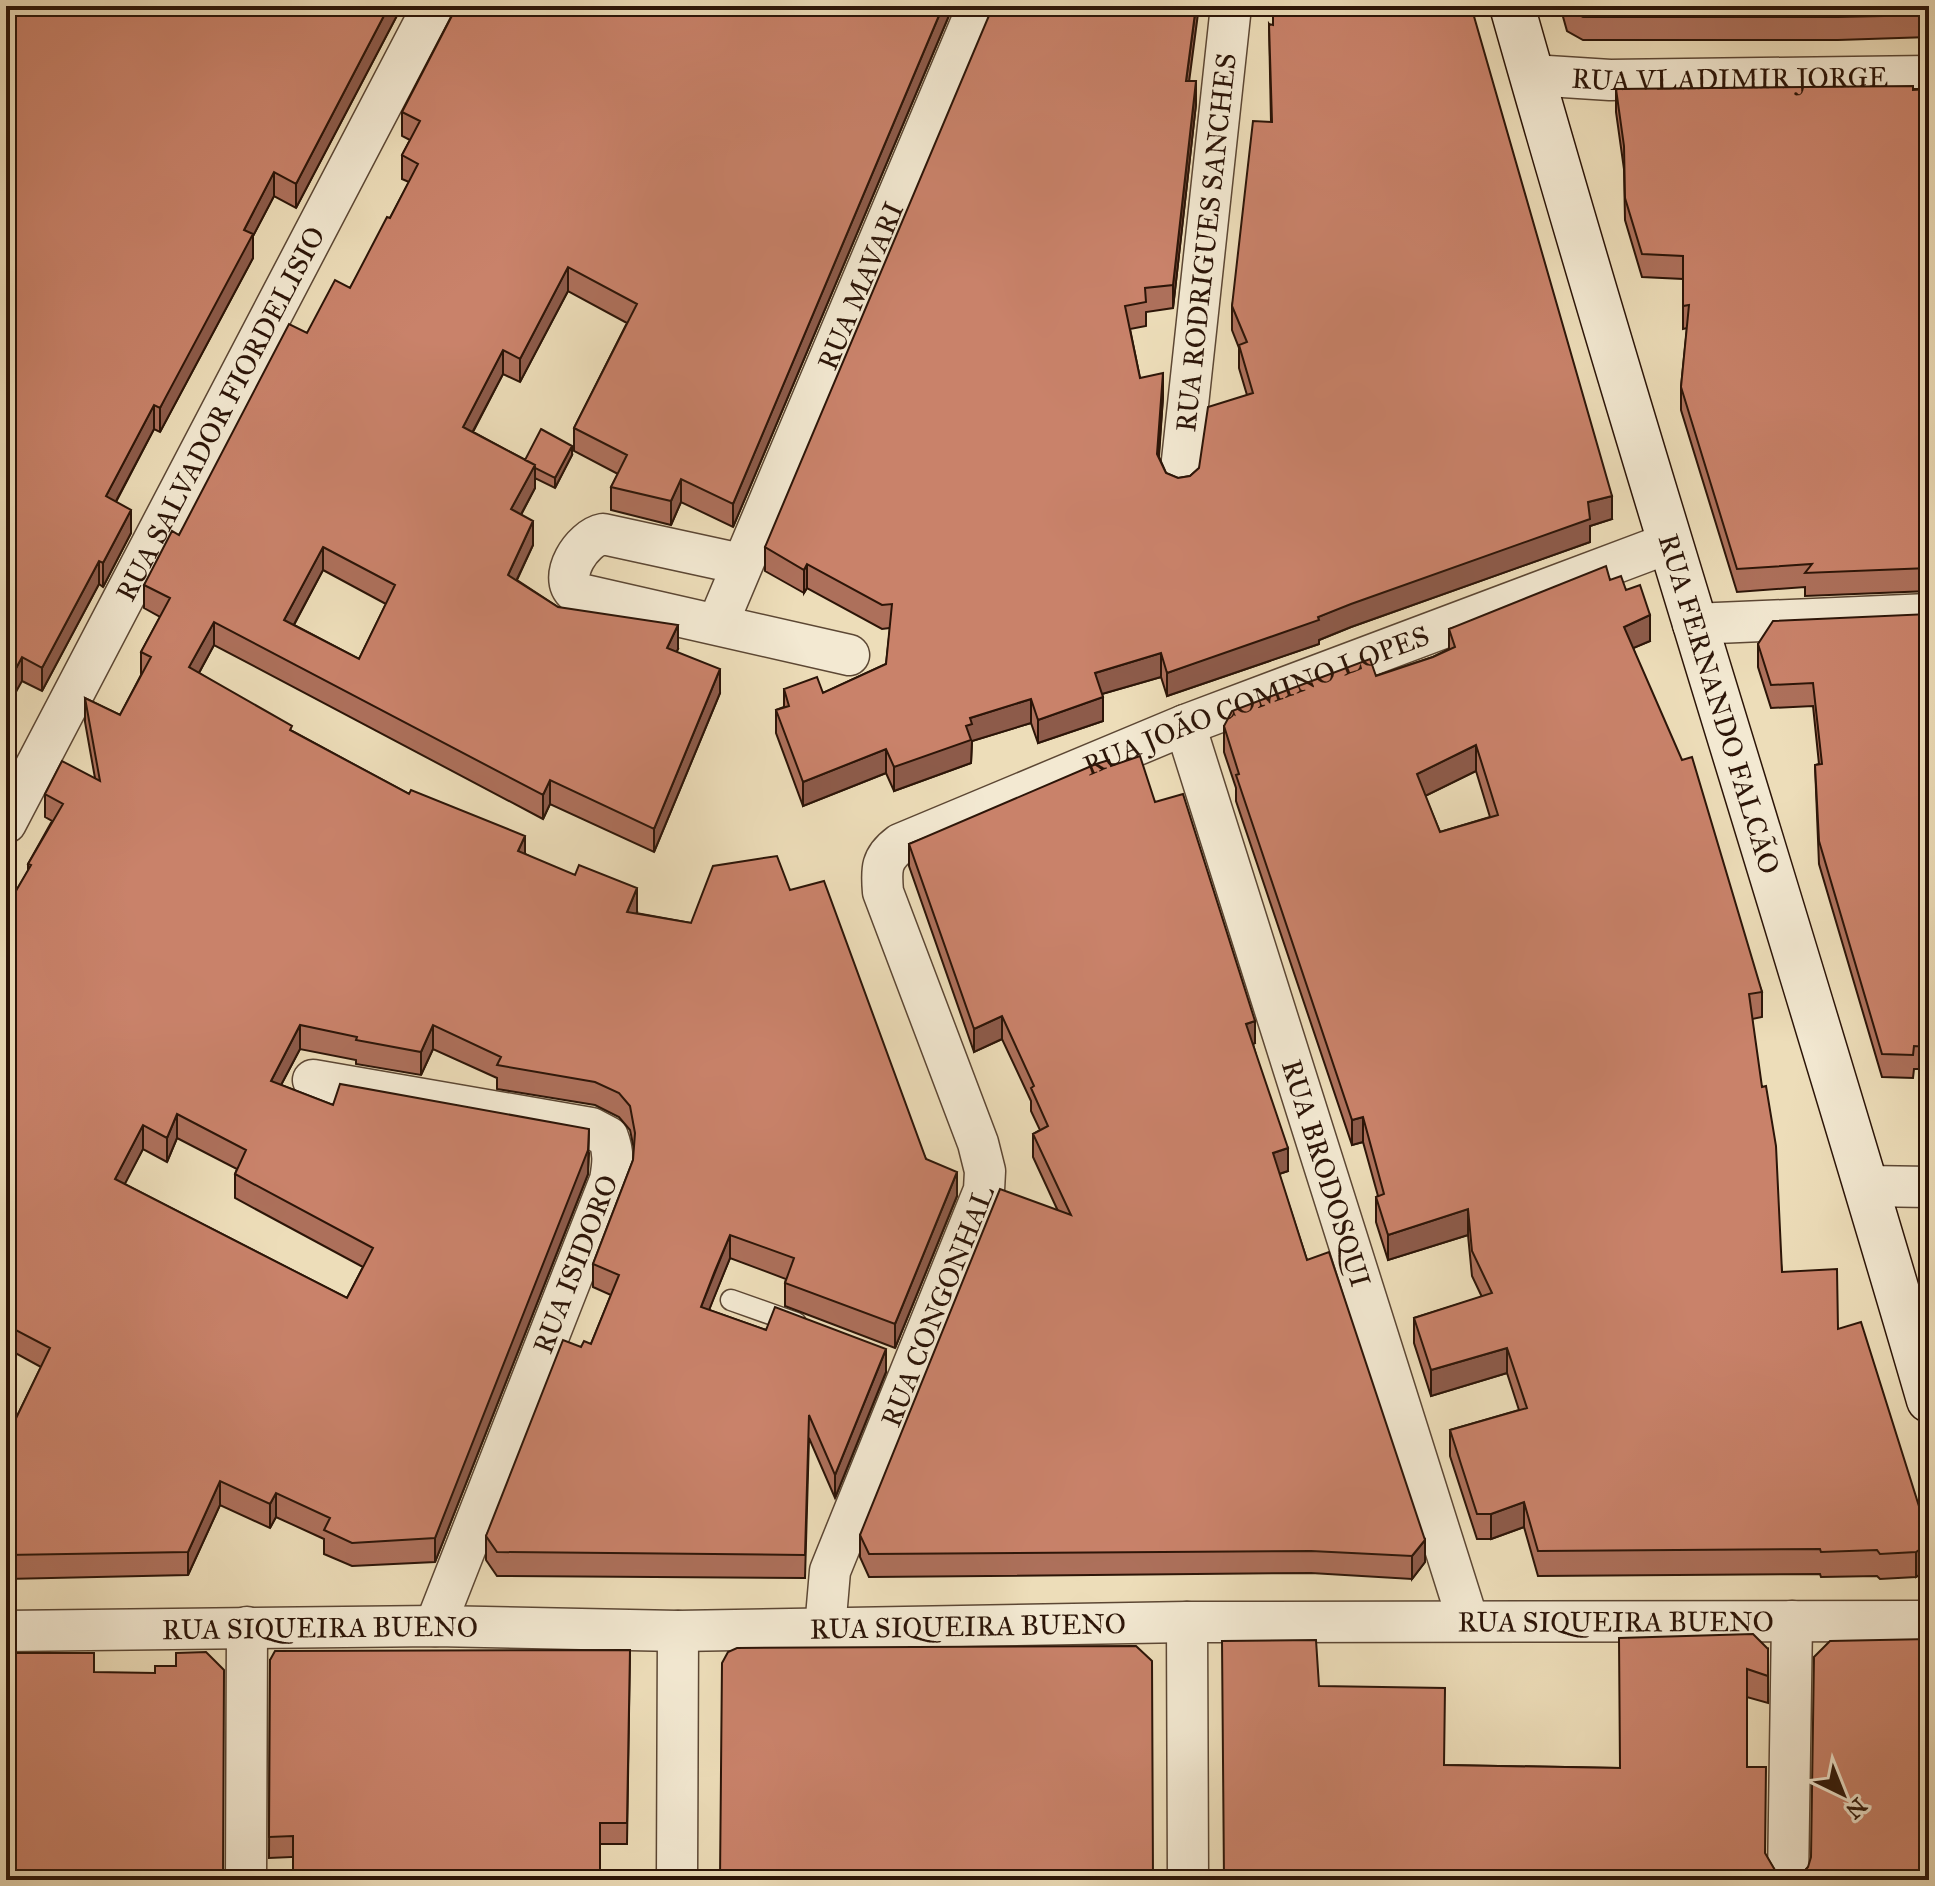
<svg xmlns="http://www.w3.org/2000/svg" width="1935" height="1886" font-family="'IM FELL Great Primer',serif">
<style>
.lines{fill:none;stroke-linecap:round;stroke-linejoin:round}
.service-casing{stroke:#5c4734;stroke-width:23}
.minor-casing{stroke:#5c4734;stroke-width:43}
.secondary-casing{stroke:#2c1508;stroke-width:47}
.service{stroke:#f3e9d2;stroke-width:20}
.minor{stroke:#f3e9d2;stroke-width:40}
.secondary{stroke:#f3e9d2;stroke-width:44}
.wall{fill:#ad705b;stroke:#2c1508;stroke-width:2;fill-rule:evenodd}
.shaded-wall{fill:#8d5b4a;stroke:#2c1508;stroke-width:2}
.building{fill:#c9826a;stroke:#2c1508;stroke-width:2;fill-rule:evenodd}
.labels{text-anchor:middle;stroke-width:8;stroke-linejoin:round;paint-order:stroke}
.street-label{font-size:28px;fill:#2c1508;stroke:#f3e9d2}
</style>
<rect width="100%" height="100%" fill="#edddb9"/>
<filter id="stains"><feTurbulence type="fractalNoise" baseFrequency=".0025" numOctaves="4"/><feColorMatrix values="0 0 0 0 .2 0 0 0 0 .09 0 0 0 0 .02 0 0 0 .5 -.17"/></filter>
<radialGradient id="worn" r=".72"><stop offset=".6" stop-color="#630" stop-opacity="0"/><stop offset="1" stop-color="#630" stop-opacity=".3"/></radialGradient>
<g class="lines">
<defs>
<path id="service" d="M731,1300L796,1323"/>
<g id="minor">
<path id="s1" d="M1532,75L1610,80L1929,76"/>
<path id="s2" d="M1180,479L1231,6"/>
<path d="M741,564L603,534C582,538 557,577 576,593L849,655"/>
<path id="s3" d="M718,623L978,6"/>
<path d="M1693,624L1929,614"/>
<path id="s4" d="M1185,725L1468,1621"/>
<path id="s5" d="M6,823L433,6"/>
<path d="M313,1080L591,1128L608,1137C614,1153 613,1163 610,1180L435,1626"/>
<path d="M1867,1186L1929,1187"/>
<path d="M1187,1622L1188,1880"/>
<path id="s6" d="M825,1629L830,1571L984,1190L985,1171L978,1143L883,892C881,869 881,858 900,844L1185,725L1669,543"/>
<path id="s7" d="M6,1631L435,1626L678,1631L1187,1622L1929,1621"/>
<path d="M246,1880L247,1627"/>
<path d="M677,1880L678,1631"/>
<path d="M1788,1880L1792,1621"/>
</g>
<g id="secondary">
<path id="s8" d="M1512,6C1644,473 1794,935 1929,1400"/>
</g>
</defs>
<use href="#service" class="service-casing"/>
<use href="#minor" class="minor-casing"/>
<use href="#secondary" class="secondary-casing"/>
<use href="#service" class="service"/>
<use href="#minor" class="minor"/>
<use href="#secondary" class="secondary"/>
</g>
<path class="wall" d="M6,6H402L296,208L274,196L253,236V258L160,432L154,429L116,502L131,533L103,587L99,584L42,691L22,681Z
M457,6H953L733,527L681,502L671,525L611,510V487L618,474L574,451V428L627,323L568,291L520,382L503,374L473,432L525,460L572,455L555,488L535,478V488L521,515L533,545L517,580L558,607L678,649L676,652L720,693L654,852L550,804L543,819L214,645L199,673L292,731L409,794L637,912L636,913L691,923L790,890L926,1159L957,1196L895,1348L785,1306V1283L786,1279L730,1258L714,1297L709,1310L886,1372L835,1498L809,1438L805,1578L497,1576L486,1560V1536L581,1347L591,1344L611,1295L593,1287V1264L633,1160L634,1149L630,1130L619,1117L595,1105L497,1089V1078L433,1049L421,1075L356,1064V1060L300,1049L281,1085L333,1105L589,1153L588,1174L435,1562L352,1566L324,1554V1539L276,1517L270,1528L220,1505L188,1575L6,1579V1439L41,1367L6,1348V908L28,871V864L52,821L45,817V794L95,778L85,722V698L120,715L141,675V652L160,617L144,608V585L179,535L307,333L350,288L390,218L409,182L402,179V155L410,140L402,136V112ZM323,570L386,604L359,659L294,625ZM177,1138L237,1169L235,1174V1198L363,1267L347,1298L124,1184L143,1149L167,1162Z
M1560,6H1929V37L1838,40H1583L1567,31Z
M1269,24L1612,519L1590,526V542L1351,627L1319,640V644L1167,696L1161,677L1102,694L1103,721L1038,743L1031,723L972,741L971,763L894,791L886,773L803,806L776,733V710L784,707V689L823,693L886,664L890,628L882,629L807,588L804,593L765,571V547L1189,81L1196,104L1173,308L1146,312V326L1130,329L1140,378L1163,397L1159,457L1166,473L1178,478L1190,476L1199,468L1247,395L1239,368V348L1232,330V306L1271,122Z
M1616,89H1929V591L1805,596V587L1737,592L1681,410V387L1687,328L1683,329V279L1642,277L1625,220L1624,169L1616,112Z
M1610,580L1626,590L1650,641L1633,648L1762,992V1017L1752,1019L1782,1272L1838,1329L1929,1563L1922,1573L1916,1577L1880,1579L1877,1576L1821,1577L1820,1574L1538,1576L1524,1527L1491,1539H1477L1450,1456V1430L1519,1410L1507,1373L1431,1396L1414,1343V1318L1482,1297L1472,1276L1468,1235L1388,1260L1376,1222V1197L1378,1196L1363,1142L1352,1145L1236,801V788L1224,752V726L1433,657L1449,649V629ZM1476,771L1490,817L1440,832L1425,796Z
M1929,614V1069H1914L1913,1078L1882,1077L1819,864L1815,765L1819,764L1813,706L1771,708L1758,667V644Z
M1111,766L1155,802L1255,1043L1253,1044L1288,1171L1279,1174L1307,1260L1425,1562L1412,1579L1311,1573L869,1577L860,1557V1535L1058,1211L1033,1157V1134L1040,1130L1031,1111V1101L1002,1039L974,1052L909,866V844Z
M1768,1649V1703L1747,1697V1767L1765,1854L1776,1872L1787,1875V1879L1800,1876L1808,1867L1929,1880H1224L1319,1686L1444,1765L1620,1768Z
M630,1650L627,1844H600L269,1858L270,1660Z"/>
<path class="shaded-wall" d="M389,6H402L296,208V184Z
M943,6H953L733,527V504Z
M1196,6H1199L1186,105V81Z
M1196,81V104L1173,308V285Z
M274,172V196L253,236V258L160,432V408L244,230Z
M568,267V291L520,382V359Z
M503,350V374L463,450V427Z
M1163,373V397L1157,477V454Z
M154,405V429L106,520V496Z
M572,446V455L555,488V478Z
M535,465V488L511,533V509Z
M681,479V502L671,525V501Z
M1612,496V519L1590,526V542L1351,627L1319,640V644L1167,696V673L1318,617L1588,502Z
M131,510V533L103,587V563Z
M533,521V545L508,598V575Z
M323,547V570L284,643V620Z
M99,561V584L42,691V668Z
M807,564V588L804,593V570Z
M1650,615V641L1624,652V627Z
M214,622V645L189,691V667Z
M678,625V649L667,672V648Z
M1161,653V677L1095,696V673Z
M22,657V681L6,710V687Z
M720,669V693L654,852V829Z
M1103,697V721L1038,743V720Z
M1031,699V723L972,741L971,763L894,791V767L966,726L970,718Z
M1476,745V771L1417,800V774Z
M886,749V773L803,806V782Z
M550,780V804L543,819V795Z
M525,836V860L518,851Z
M637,888V912L627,935V912Z
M1002,1016V1039L974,1052V1029Z
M1255,1021V1043L1246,1047V1024Z
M300,1025V1049L271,1104V1081Z
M433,1025V1049L421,1075V1052Z
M177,1114V1138L167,1162V1138Z
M1363,1117V1142L1352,1145V1120Z
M143,1125V1149L115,1203V1179Z
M589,1129L588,1174L435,1562V1538Z
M1288,1148V1171L1273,1176V1153Z
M957,1172V1196L895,1348V1324Z
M1468,1209V1235L1388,1260V1235Z
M730,1235V1258L701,1330V1307Z
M1507,1348V1373L1431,1396V1370Z
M886,1349V1372L835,1498V1475Z
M220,1481V1505L188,1575V1552Z
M276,1493V1517L270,1528V1504Z
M1524,1502V1527L1491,1539V1514Z
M1929,1538V1563L1922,1573L1916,1577V1552Z
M1425,1540V1562L1412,1579V1556Z"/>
<path class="building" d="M6,6H389L296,184L274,172L244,230L253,234L160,408L154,405L106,496L131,510L103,563L99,561L42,668L22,657L6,687Z
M457,6H943L733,504L681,479L671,501L611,487L627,455L574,428L637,304L568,267L520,359L503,350L463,427L535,465L511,509L533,521L508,575L558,607L678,625L667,648L720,669L654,829L550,780L543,795L214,622L189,667L292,726L290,730L409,794L411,790L525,836L518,851L575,875L579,865L637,888L627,912L691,923L713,866L777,856L790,890L824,881L926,1159L957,1172L895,1324L785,1283L794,1258L730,1235L714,1273L701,1307L766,1330L775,1307L886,1349L835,1475L809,1415L805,1555L497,1552L486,1536L563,1340L581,1347L584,1341L591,1344L619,1275L593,1264L633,1160L635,1133L630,1106L619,1093L595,1082L497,1065L501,1057L433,1025L421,1052L356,1040L357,1037L300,1025L271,1081L333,1105L340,1084L589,1129L588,1150L435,1538L352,1543L324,1530L330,1518L276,1493L270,1504L220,1481L188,1552L6,1555V1439L50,1348L6,1325V908L31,865L28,864L63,804L45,794L62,761L100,781L85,698L120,715L151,657L141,652L170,598L144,585L172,531L179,535L289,324L307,333L335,280L350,288L387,217L390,218L418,164L402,155L420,121L402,112ZM323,547L395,585L359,659L284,620ZM177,1114L246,1150L235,1174L373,1248L347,1298L115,1179L143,1125L167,1138Z
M993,6H1196L1186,81H1196L1173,285L1145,288L1146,302L1125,306L1140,378L1163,373L1157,454L1166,473L1178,478L1190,476L1199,468L1208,407L1253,393L1239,345L1247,342L1232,306L1253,121L1272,122L1269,24L1273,25V6H1471L1612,496L1588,502L1590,519L1351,604L1318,617L1319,620L1167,673L1161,653L1095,673L1103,697L1038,720L1031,699L970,718L972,724L966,726L971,740L894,767L886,749L803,782L776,710L789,706L784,689L817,677L823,693L886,664L892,604L882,605L807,564L804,570L765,547Z
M1566,6H1929V15L1838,17H1583L1567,8Z
M1913,86V90L1929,89V568L1805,573L1812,564L1737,569L1681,387L1689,305L1683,306V256L1642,254L1625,198L1624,146L1616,89Z
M541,429L572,446L555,478L535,468V465L525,460Z
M1606,566L1610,580L1621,576L1626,590L1640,585L1650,615L1624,627L1682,760L1692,757L1762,992L1749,994L1762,1087L1766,1086L1776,1146L1782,1272L1837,1269L1838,1329L1861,1322L1929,1538L1922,1548L1916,1552L1880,1554L1877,1550L1821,1552L1820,1549L1538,1551L1524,1502L1491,1514H1477L1450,1430L1527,1408L1507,1348L1431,1370L1414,1318L1492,1293L1472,1251L1468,1209L1388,1235L1376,1197L1384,1194L1363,1117L1352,1120L1236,775L1239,774L1224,726L1232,711L1370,659L1376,676L1433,657L1455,647L1449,629ZM1476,745L1498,815L1440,832L1417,774Z
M1929,614V1047L1914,1046L1913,1055L1882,1054L1819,841L1815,765L1822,764L1813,683L1771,685L1758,644L1773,621Z
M1140,756L1155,802L1183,794L1255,1021L1246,1024L1288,1148L1273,1153L1307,1260L1329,1252L1425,1540L1412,1556L1311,1551L869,1554L860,1535L1000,1189L1071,1215L1033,1134L1048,1126L1031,1088L1034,1086L1002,1016L974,1029L909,844L1096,764L1109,760L1111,766Z
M1753,1634L1768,1649V1676L1747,1669V1767H1766L1765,1853L1776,1872L1787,1875H1744V1880H1224L1222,1641L1316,1640L1319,1686L1445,1688L1444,1765L1620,1768L1619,1638Z
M1929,1639V1880L1787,1879L1800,1876L1808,1867L1811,1857L1814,1657L1830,1641Z
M1136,1646L1152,1661L1153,1880H720L722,1663L728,1652L737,1648Z
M630,1650L627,1823H600V1880H293V1836L269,1837L270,1660L275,1651Z
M206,1652L224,1670L223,1880H6V1653H94V1672L155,1673V1666H176V1653Z"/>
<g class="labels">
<g class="street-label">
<text dy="10" stroke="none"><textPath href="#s1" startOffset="198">RUA VLADIMIR JORGE</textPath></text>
<text dy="10" stroke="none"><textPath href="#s2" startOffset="238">RUA RODRIGUES SANCHES</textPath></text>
<text dy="10" stroke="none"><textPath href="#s3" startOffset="366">RUA MAVARI</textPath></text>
<text dy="10" stroke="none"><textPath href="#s5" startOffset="462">RUA SALVADOR FIORDELISIO</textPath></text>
<text dy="10" stroke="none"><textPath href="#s6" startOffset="1224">RUA JOÃO COMINO LOPES</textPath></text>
<text dy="10" stroke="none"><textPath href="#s8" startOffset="728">RUA FERNANDO FALCÃO</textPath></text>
<text dy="10" stroke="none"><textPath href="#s4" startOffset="470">RUA BRODOSQUI</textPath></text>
<text transform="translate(575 1264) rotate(-69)" y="10">RUA ISIDORO</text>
<text dy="10" stroke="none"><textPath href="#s6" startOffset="344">RUA CONGONHAL</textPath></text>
<text dy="10" stroke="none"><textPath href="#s7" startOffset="1610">RUA SIQUEIRA BUENO</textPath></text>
<text dy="10" stroke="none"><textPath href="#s7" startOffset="962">RUA SIQUEIRA BUENO</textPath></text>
<text dy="10" stroke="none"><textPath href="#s7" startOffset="314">RUA SIQUEIRA BUENO</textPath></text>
</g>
</g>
<rect width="1935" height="1886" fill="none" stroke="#edddb9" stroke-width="32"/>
<rect x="8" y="8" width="1919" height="1870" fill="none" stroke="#2c1508" stroke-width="4"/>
<rect x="16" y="16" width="1903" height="1854" fill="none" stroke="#2c1508" stroke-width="2"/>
<g transform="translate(1843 1794) rotate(137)" stroke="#f3e9d2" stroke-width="6" paint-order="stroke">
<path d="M0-6L14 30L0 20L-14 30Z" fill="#2c1508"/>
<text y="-12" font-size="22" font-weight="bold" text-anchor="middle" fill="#2c1508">N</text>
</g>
<rect width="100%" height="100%" filter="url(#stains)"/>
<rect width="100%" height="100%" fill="url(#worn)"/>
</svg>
